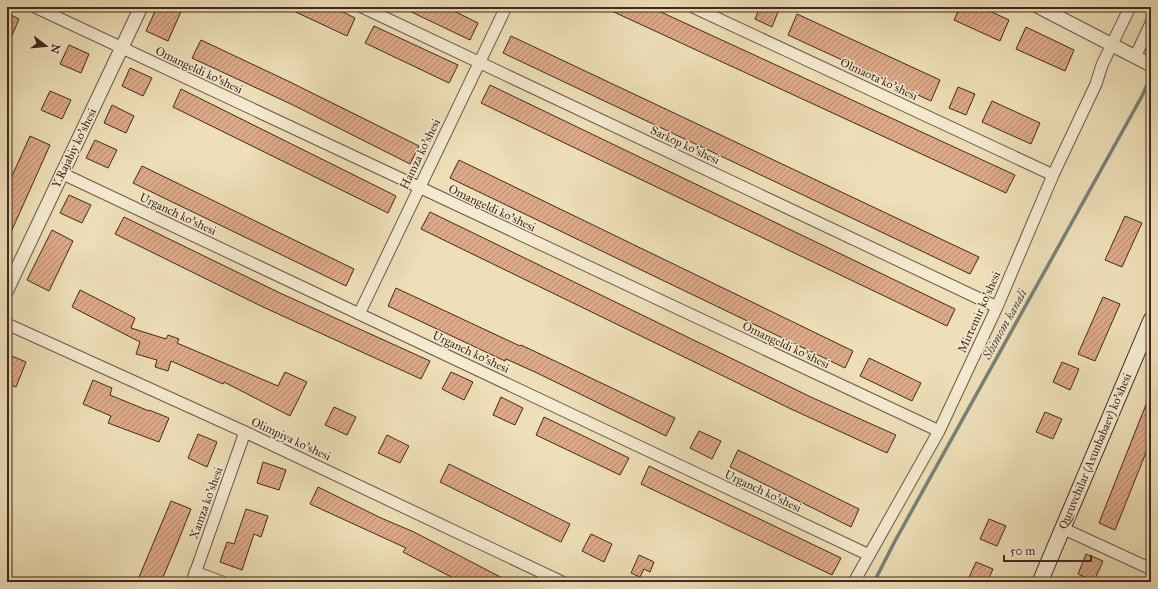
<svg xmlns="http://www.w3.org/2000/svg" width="1158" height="589" font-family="'IM FELL Great Primer',serif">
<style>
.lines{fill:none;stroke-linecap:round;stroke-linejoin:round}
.stream{stroke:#778179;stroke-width:3.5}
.building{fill:url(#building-hatch);stroke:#40281e}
.minor-casing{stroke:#6c5644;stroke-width:13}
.tertiary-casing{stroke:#6c5644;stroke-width:15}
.secondary-casing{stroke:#40281e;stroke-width:17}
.minor{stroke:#f4ead1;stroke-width:11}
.tertiary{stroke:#f4ead1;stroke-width:13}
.secondary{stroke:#f4ead1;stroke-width:15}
.labels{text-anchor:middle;stroke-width:3;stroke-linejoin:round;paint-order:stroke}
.street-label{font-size:12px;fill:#40281e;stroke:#f4ead1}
.water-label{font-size:13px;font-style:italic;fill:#574d44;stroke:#f4ead1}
</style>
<defs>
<pattern id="building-hatch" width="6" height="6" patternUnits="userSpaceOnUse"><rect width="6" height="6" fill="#dea988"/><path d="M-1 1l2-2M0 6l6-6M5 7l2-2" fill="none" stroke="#b58a6f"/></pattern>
</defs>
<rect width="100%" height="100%" fill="#eedfb8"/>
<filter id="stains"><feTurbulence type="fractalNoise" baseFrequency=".005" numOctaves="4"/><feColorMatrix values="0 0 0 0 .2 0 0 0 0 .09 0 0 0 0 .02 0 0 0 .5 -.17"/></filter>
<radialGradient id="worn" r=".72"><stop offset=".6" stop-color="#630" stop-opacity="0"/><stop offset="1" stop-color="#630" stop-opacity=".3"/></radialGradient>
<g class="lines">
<path class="stream" d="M874,582L895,541L1142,96L1151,76"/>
</g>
<path class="building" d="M157,7H183L168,41L146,31Z
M285,7H333L355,18L347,36Z
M401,7H446L478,23L470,40Z
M603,7H650L1015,175L1006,193Z
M760,7H780L772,27L755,19Z
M960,7H981L1009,20L1000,41L954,20Z
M7,13L19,19L7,47Z
M797,14L940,80L931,101L788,35Z
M374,26L458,65L449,83L365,43Z
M1026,27L1074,50L1065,71L1016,49Z
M511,36L979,257L970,274L503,53Z
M201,40L290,82L419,146L410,164L293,105L192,58Z
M69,45L89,54L81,73L60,64Z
M130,68L152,78L143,96L122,86Z
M490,85L955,309L947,326L481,103Z
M958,87L975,94L966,115L949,108Z
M181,89L396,196L388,213L173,107Z
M50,91L71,100L62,119L41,110Z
M992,101L1040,123L1031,144L982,122Z
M112,105L134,116L126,133L104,123Z
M30,136L50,145L7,241V187Z
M95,140L117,150L108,168L86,158Z
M459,160L853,351L845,368L450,178Z
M142,166L354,269L346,286L133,183Z
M69,195L91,205L82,223L60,213Z
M430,212L813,398L896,435L887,453L791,409L421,229Z
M1125,216L1142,223L1122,267L1105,260Z
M124,217L280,293L430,361L421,379L263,307L115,234Z
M52,230L73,241L49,291L27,280Z
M396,288L520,346L521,345L555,361L675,418L666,436L535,372L506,359L505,361L388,306Z
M80,290L135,318L131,328L166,339L168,335L179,339L177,343L278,386L285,372L307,382L290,416L224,382L223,384L171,361L168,371L155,367L157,360L136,354L140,342L72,307Z
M1103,297L1120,304L1095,361L1078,354Z
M7,354L26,362L16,387L7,383Z
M869,358L921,383L912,401L860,376Z
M1062,362L1079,369L1070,390L1053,382Z
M451,372L473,382L464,400L442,389Z
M93,380L112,388L110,395L149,411V410L169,418L159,442L108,423L111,416L83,404Z
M1151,392V440L1115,530L1099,523Z
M501,397L523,408L515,425L493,415Z
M334,407L356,417L347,435L325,425Z
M1045,412L1062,419L1053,439L1036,432Z
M544,417L629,458L620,475L536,435Z
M699,431L721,441L712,459L690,448Z
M198,434L217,442L207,467L188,458Z
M387,435L409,446L400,463L378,453Z
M738,450L859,509L851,527L730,467Z
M263,462L286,470L279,490L257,483Z
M449,464L570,524L561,542L440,482Z
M649,466L841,558L832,575L641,484Z
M318,487L381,518L414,532L510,582H461L403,552L406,548L310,504Z
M171,501L191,509L177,544L161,582H137Z
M246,509L268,516L261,537L254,534L242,570L220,562L227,542L234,544Z
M989,519L1006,526L997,546L980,539Z
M591,534L612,544L604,562L582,551Z
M1086,554L1103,561L1094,581L1078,574Z
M639,555L654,562L650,572L644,569L640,577L631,573Z
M976,562L993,569L987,582H967Z"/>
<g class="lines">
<defs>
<path id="minor" d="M35,7L939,431
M362,7L997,307
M693,7L1053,175
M1135,57L1151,23
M61,173L869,555
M359,314L506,7
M7,324L245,432L562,582
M1062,528L1151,569
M195,572L222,582
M192,582L245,432
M854,582L939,431L997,307L1053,175L1096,84L1102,65L1130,7"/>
<path id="tertiary" d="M1039,7L1151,65
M7,290L141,7"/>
<path id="secondary" d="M1040,582L1151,320"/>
</defs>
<use href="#minor" class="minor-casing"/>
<use href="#tertiary" class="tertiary-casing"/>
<use href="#secondary" class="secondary-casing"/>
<use href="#minor" class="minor"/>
<use href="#tertiary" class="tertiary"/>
<use href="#secondary" class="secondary"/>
</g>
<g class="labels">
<g class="street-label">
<text transform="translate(199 70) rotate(25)" y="4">Omangeldi ko'shesi</text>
<text transform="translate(879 79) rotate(25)" y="4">Olmaota ko'shesi</text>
<text transform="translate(685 145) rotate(25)" y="4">Sarkop ko'shesi</text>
<text transform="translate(74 148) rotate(-64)" y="4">Y.Rajabiy ko'shesi</text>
<text transform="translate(420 154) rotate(-64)" y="4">Hamza ko'shesi</text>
<text transform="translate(492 208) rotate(25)" y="4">Omangeldi ko'shesi</text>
<text transform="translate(178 214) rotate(25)" y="4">Urganch ko'shesi</text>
<text transform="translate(979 312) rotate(-66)" y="4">Mirtemir ko'shesi</text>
<text transform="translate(786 345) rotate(25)" y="4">Omangeldi ko'shesi</text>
<text transform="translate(471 352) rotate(25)" y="4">Urganch ko'shesi</text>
<text transform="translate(291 439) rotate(25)" y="4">Olimpiya ko'shesi</text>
<text transform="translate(1095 451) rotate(-67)" y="4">Quruvchilar (Axunbabaev) ko'shesi</text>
<text transform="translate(763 491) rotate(25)" y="4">Urganch ko'shesi</text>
<text transform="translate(206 503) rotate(-70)" y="4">Xamza ko'shesi</text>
</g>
<g class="water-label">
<text transform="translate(1004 324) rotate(-61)" y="5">Shimom kanali</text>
</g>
</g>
<rect width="1158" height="589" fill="none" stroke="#eedfb8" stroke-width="24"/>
<rect x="8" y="8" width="1142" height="573" fill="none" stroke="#40281e" stroke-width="2"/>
<rect x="12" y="12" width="1134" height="565" fill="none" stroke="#40281e"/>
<g transform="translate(46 46) rotate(106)" stroke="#f4ead1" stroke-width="3" paint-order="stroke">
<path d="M0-3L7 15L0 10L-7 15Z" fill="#40281e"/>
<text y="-6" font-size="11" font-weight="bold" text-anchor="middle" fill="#40281e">N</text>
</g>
<path d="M1004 555v6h87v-6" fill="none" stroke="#40281e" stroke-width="2"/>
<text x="1010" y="555" font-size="12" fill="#40281e" stroke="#f4ead1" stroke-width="3" paint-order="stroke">50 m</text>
<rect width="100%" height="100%" filter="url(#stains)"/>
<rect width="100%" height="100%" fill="url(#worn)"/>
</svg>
